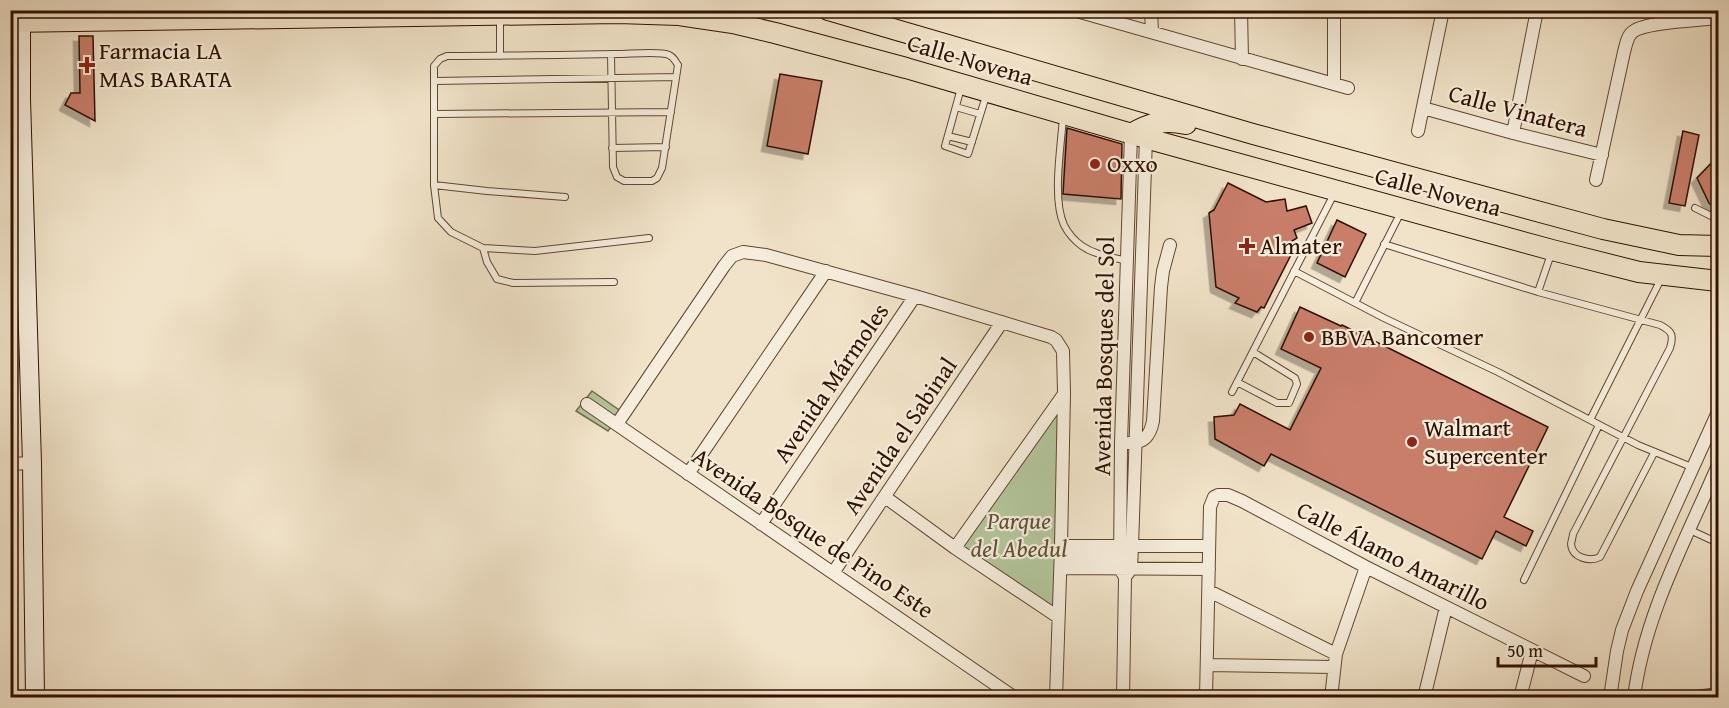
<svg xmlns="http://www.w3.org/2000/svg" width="1729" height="708" font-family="'Gentium Book Plus',serif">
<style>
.green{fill:#b3c59b;stroke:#716b4e;stroke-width:1.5}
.building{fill:#c97e6b;stroke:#2f1100;stroke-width:1.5;filter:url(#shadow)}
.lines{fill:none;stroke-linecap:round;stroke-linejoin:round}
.lane-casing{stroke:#604632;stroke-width:8}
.street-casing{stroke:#604632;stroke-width:14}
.secondary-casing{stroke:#2f1100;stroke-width:20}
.primary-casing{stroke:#2f1100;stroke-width:22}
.lane{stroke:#f6eddc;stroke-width:6}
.street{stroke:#f6eddc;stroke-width:12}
.secondary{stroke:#f6eddc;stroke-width:18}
.primary{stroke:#f1e3c9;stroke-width:20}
.poi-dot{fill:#8f2418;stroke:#f6eddc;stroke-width:2}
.labels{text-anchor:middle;stroke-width:4.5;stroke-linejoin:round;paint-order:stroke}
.poi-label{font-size:24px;fill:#2f1100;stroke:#f6eddc;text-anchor:start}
.street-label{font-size:24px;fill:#2f1100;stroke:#f6eddc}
.park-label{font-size:24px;font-style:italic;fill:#5d5036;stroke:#f6eddc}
</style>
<defs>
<filter id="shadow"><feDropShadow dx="-5.5" dy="5.5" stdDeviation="0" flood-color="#0004"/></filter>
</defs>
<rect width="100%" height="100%" fill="#f1e3c9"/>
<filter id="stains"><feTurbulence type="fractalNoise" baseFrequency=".00333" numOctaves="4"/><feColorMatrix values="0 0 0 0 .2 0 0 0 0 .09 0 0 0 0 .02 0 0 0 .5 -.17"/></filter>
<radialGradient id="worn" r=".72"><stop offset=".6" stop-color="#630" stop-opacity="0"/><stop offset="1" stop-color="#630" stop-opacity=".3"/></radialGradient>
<path class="green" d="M592,391L622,412L608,431L576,411Z
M1061,403L1058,611L962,547Z"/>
<path class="building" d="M79,36H93L95,121L65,105L71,93H80Z
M780,74L822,81L808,154L767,146Z
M1067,128L1122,144L1121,199L1063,194Z
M1683,131L1699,135L1685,206L1669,203Z
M1719,155V209H1716L1709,203L1697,178Z
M1228,183L1266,202L1285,199L1287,211L1306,206L1312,223L1294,230L1297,238L1289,243L1295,247L1264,308L1261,307L1257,312L1235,303L1239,298L1216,287L1209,213L1214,210Z
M1337,220L1366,234L1345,277L1317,263Z
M1300,307L1341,326L1342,325L1548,427L1504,517L1533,531L1526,546L1496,531L1482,559L1271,454L1264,466L1215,439L1214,417L1234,415L1240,404L1290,430L1321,368L1281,349Z"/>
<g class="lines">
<defs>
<path id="lane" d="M611,54L613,167L617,177L624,181H652L657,178L662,168L678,65C675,61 674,57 669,55C661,51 630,54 619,54C561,55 504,56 447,56L440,59L434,66V185L438,218L451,232L483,248L535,251L649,238
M500,56V18
M434,81L676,77
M961,88L945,146L968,154L986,96
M956,107L980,114
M434,114L671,112
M1063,117C1061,147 1052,199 1064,225C1068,233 1075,241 1082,246C1095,255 1112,257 1127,261
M948,136L972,142
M612,148L666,147
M434,185L487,191L565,197
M1695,208L1713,217L1718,214
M1384,244L1538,292L1660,325C1672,331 1674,335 1670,348L1573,534C1573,536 1571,543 1571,544C1572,558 1590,562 1600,557L1654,453
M483,248L487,262L497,279L513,283L614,282
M1294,271L1384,318L1498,372L1638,445L1694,468
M1538,292L1551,254
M1355,303L1401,212
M1237,382L1277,403H1289L1297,384L1295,378L1253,352
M1232,392L1334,194
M1590,420L1661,279
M1690,530L1718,543
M1524,580L1599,425
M1665,698L1718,691"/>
<path id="street" d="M1073,10L1348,88
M1151,10L1152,32
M1241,10L1242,59
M1334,84V10
M1423,108L1513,133L1602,155
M1418,131L1443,10
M1513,133L1537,10
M1596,180L1624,52C1626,45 1627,35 1634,31C1646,22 1701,20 1718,18
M587,404L1015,698
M617,424L724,266L732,256L743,252L766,255L915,296L1051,337L1056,340L1063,351L1064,393L1061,546L1056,698
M1129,443C1144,443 1150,436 1153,421L1161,287L1163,271L1170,245
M10,464L32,463
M688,474L826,271
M885,497L955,548L1058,617
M761,524L915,296
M1061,546H1209
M955,548L1064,394
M1061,557L1120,558
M1061,568L1209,569
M833,573L1002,322
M1125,577L1120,569L1121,443L1131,134
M1209,591L1336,654
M1207,665L1334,667
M1123,698L1125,577L1131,569L1132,546L1146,138
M1206,698L1210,507L1214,497L1218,495H1228L1242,501L1366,567L1584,676
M1331,698L1336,654L1366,567
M1424,698L1446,607
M1520,698L1532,651
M1610,698L1617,651L1622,630L1637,591L1718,412
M1634,698C1644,615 1686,540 1718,465"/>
<path id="secondary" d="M21,10V99L32,463L35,698"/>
<path id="primary" d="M828,10L1253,134L1603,229L1679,245L1718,246
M10,22L618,13L679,15L699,18L733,23L775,33L906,68L1156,141L1552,250L1639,272L1718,281
M1131,134C1149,123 1165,119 1186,124"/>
</defs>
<use href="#lane" class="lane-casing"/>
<use href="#street" class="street-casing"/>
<use href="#secondary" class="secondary-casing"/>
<use href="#primary" class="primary-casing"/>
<use href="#lane" class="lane"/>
<use href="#street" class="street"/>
<use href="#secondary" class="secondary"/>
<use href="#primary" class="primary"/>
</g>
<g class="poi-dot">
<path d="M84 56h6v6h6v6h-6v6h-6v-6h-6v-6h6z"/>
<circle cx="1095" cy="164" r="6"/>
<path d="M1244 237h6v6h6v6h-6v6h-6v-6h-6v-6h6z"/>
<circle cx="1309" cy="337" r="6"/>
<circle cx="1412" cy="442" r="6"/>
</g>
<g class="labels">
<g class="poi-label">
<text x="99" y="59">Farmacia LA<tspan x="99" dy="28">MAS BARATA</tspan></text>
<text x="1107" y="172">Oxxo</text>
<text x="1260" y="254">Almater</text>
<text x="1321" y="345">BBVA Bancomer</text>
<text x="1424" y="436">Walmart<tspan x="1424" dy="28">Supercenter</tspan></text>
</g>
<g class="street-label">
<text transform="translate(970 60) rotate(16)" y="8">Calle Novena</text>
<text transform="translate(1518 111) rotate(15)" y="8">Calle Vinatera</text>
<text transform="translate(1438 192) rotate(15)" y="8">Calle Novena</text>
<text transform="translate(1104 356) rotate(-89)" y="8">Avenida Bosques del Sol</text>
<text transform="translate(831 383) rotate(-56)" y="8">Avenida Mármoles</text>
<text transform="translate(900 436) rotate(-56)" y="8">Avenida el Sabinal</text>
<text transform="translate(813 533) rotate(34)" y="8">Avenida Bosque de Pino Este</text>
<text transform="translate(1393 556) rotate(27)" y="8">Calle Álamo Amarillo</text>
</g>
<g class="park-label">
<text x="1019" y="529">Parque<tspan x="1019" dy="28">del Abedul</tspan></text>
</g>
</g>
<rect width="1729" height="708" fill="none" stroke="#f1e3c9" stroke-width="36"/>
<rect x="12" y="12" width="1705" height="684" fill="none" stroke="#2f1100" stroke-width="3"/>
<rect x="18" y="18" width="1693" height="672" fill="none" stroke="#2f1100" stroke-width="1.5"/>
<path d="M1498 657v9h98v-9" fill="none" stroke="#2f1100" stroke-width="3"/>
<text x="1507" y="657" font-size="18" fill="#2f1100" stroke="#f6eddc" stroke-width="4.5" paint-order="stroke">50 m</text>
<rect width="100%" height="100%" filter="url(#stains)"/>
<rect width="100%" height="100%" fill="url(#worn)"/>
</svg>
